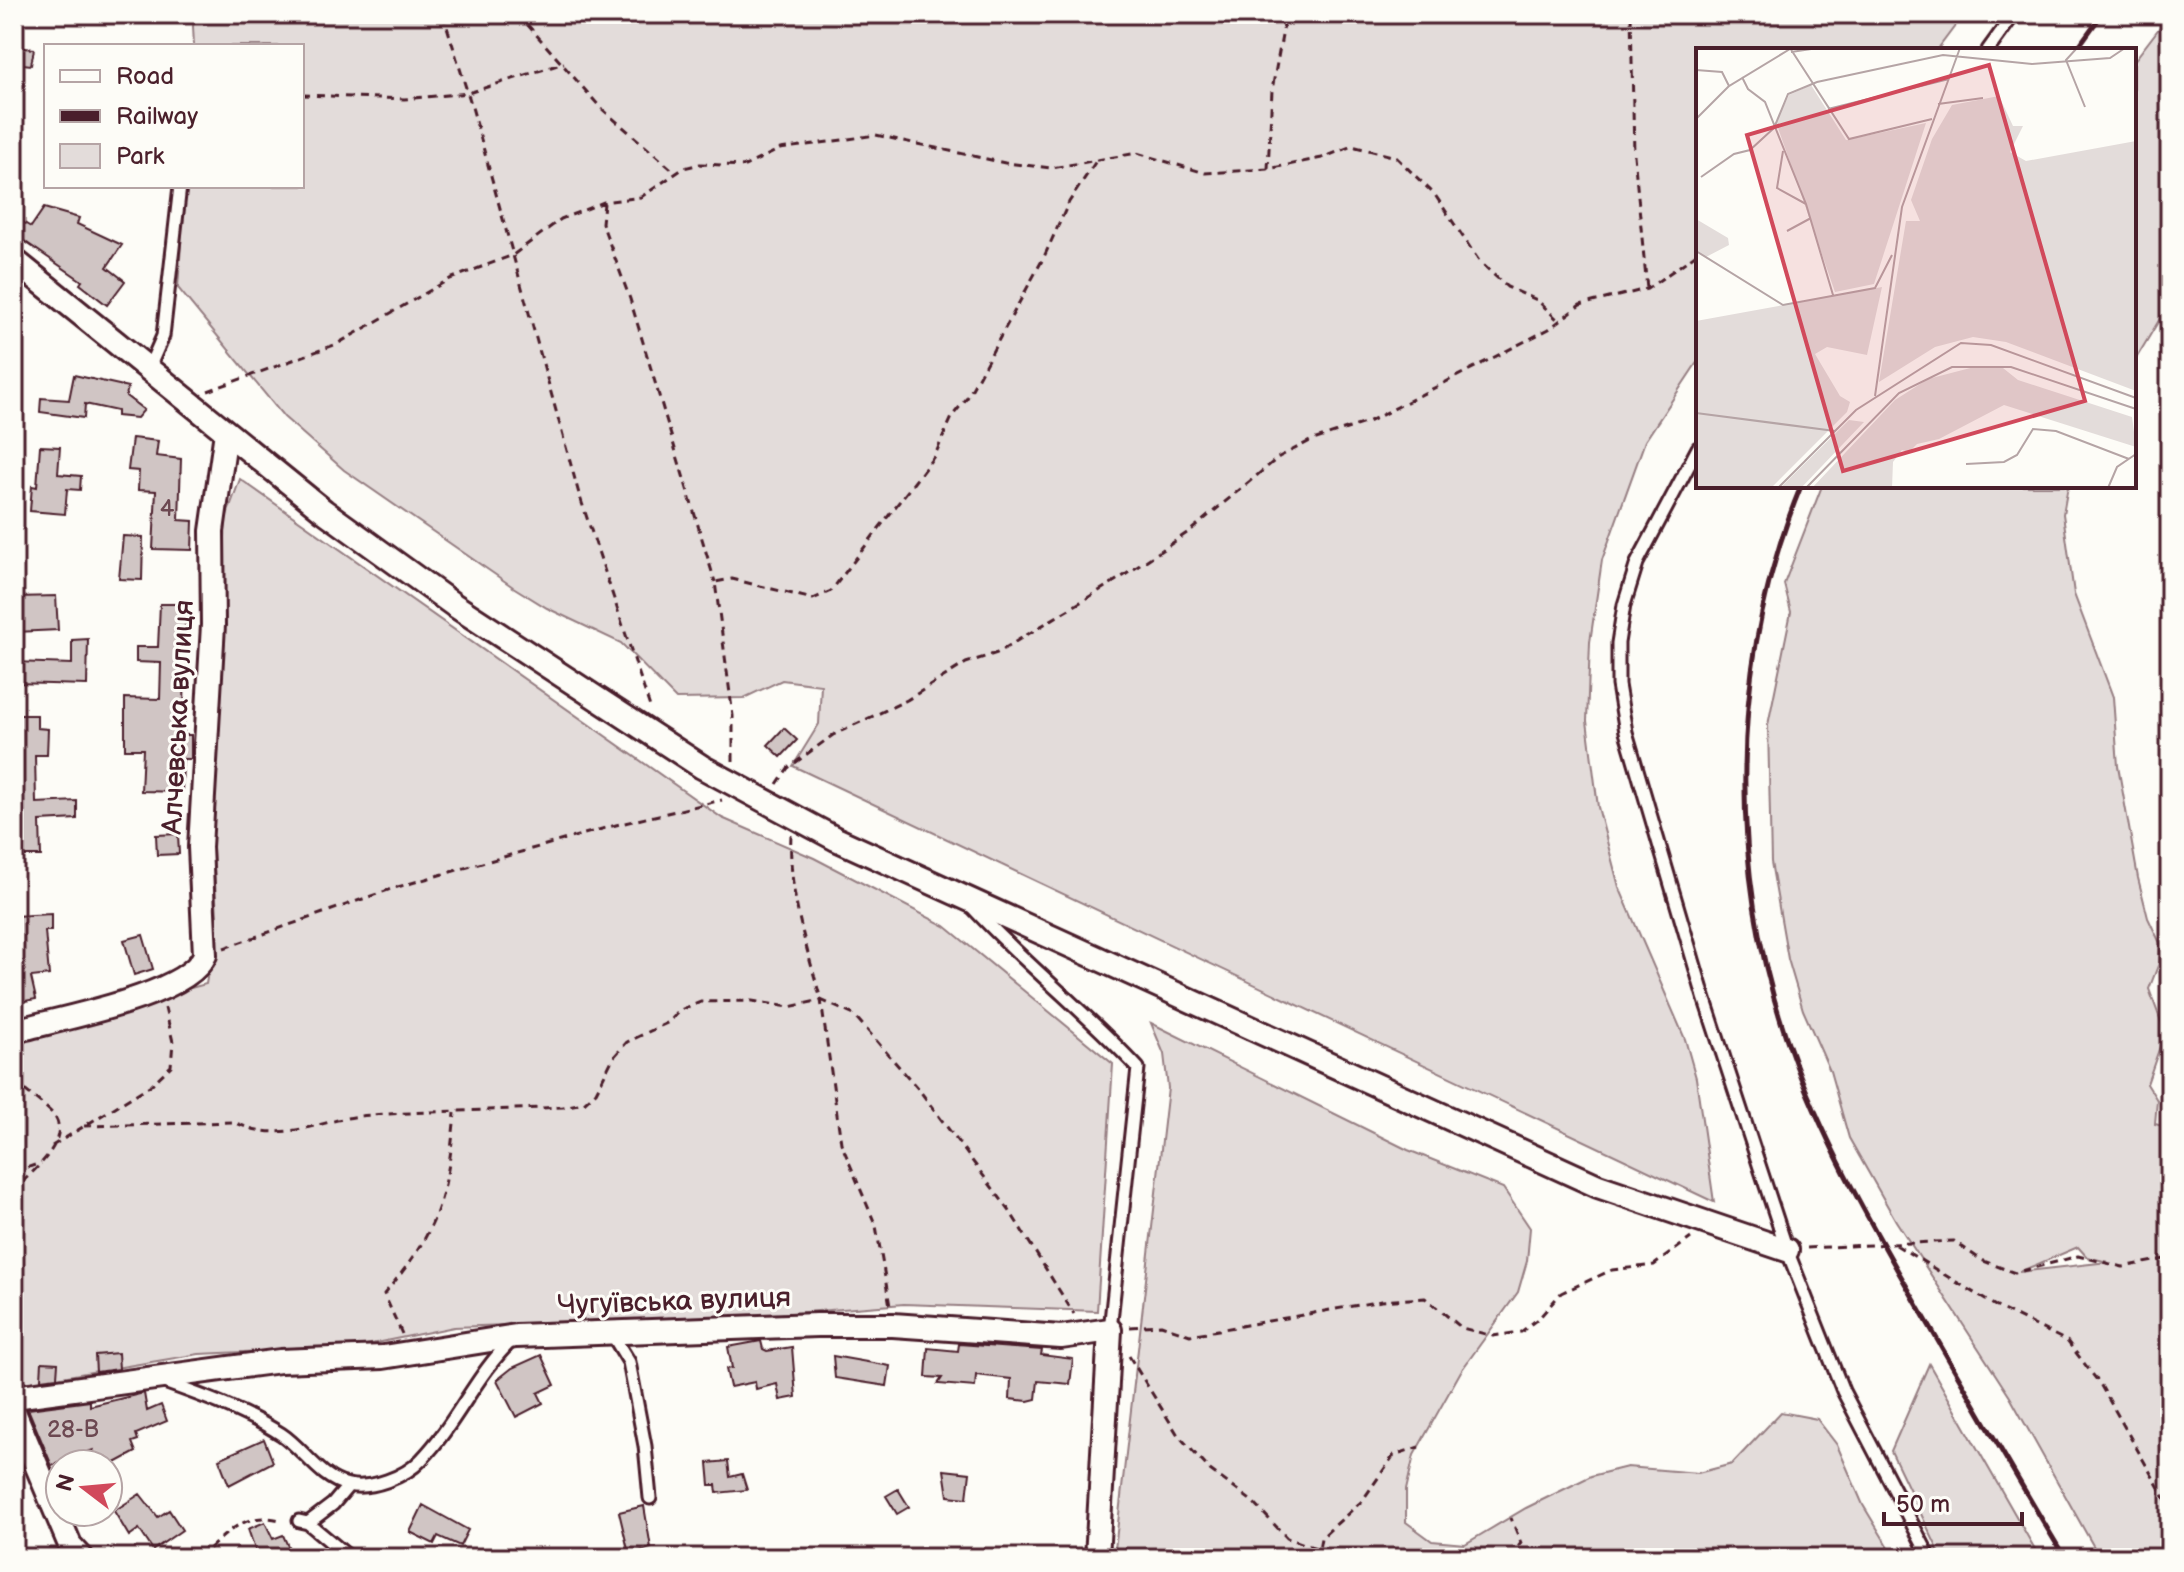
<svg xmlns="http://www.w3.org/2000/svg" width="2184" height="1572" font-family="'Balsamiq Sans',sans-serif">
<style>
.green{fill:#e3dcda;stroke:#967e82;stroke-width:2;fill-rule:evenodd}
.building{fill:#d0c5c4;stroke:#4a1f2b;stroke-width:2}
.lines{fill:none;stroke-linecap:round;stroke-linejoin:round}
.service-casing{stroke:#4a1f2b;stroke-width:17}
.minor-casing{stroke:#4a1f2b;stroke-width:28}
.path{stroke:#4a1f2b;stroke-width:3;stroke-dasharray:8 6;stroke-linecap:butt}
.service{stroke:#fdfcf7;stroke-width:11}
.minor{stroke:#fdfcf7;stroke-width:22}
.rail{stroke:#4a1f2b;stroke-width:5}
.labels{text-anchor:middle;stroke-width:6;stroke-linejoin:round;paint-order:stroke}
.number-label{font-size:24px;fill:#6c4851}
.street-label{font-size:28px;fill:#4a1f2b;stroke:#fdfcf7}
.inset-road{fill:none;stroke:#b5a4a5;stroke-width:2}
.view{fill:#d1495b;fill-opacity:0.15;stroke:#d1495b;stroke-width:4}
.inset-edge{fill:none;stroke:#4a1f2b;stroke-width:4}
</style>
<rect width="100%" height="100%" fill="#fdfcf7"/>
<filter id="ink" filterUnits="userSpaceOnUse"><feTurbulence type="fractalNoise" baseFrequency=".0125" numOctaves="2"/><feDisplacementMap in="SourceGraphic" scale="16" xChannelSelector="R" yChannelSelector="G"/><feConvolveMatrix kernelMatrix="1 2 1 2 8 2 1 2 1" color-interpolation-filters="sRGB"/></filter>
<g filter="url(#ink)">
<path class="green" d="M197,14H548L557,22L563,14H1964L1937,50H1698V361L1645,441L1602,560L1590,642L1587,721L1598,807L1619,887L1685,1039L1696,1078L1714,1202L793,766L819,724L821,685L782,680L744,698L676,699L621,643L547,608L513,587L344,470L284,417L178,288L185,186H302V46H194L193,26Z
M2170,14V302L2134,362V61Z
M240,479L722,818L814,858L945,926L1113,1064L1097,1311L904,1304L768,1315L454,1327L356,1347L199,1354L14,1385V1035L206,984L217,916L211,815L226,518Z
M1822,486H2068L2063,514L2074,594L2113,697L2118,766L2138,878L2148,918L2160,943L2159,963L2149,989L2165,1032L2147,1084L2157,1100L2155,1124L2170,1128V1173L2160,1178V1183L2170,1196V1258L2166,1259L2170,1260V1558H2100L2010,1397L1896,1221L1849,1138L1830,1071L1803,1010L1788,959L1771,862L1768,725L1791,612L1784,584ZM2078,1247L2087,1257L2108,1262L2019,1272Z
M1151,1023L1408,1150L1503,1188L1530,1228L1527,1261L1518,1292L1461,1371L1414,1455L1406,1490V1522L1432,1541L1465,1544L1526,1508L1591,1476L1627,1467L1698,1473L1732,1464L1781,1412L1817,1419L1837,1445L1863,1505L1895,1558H1114L1168,1088L1164,1054Z
M1929,1364L2040,1558H1942L1891,1451Z"/>
<path class="building" d="M14,47L34,49L31,65L14,63Z
M44,208L79,218L77,224L122,245L107,267L125,281L107,305L80,284L82,281L14,234V217L31,227Z
M74,375L128,387L126,396L144,410L137,418L117,416V411L85,404L84,418L40,412L41,398L69,400Z
M132,438L158,441L156,456L181,459L179,520L193,521L192,550L153,549L156,491L138,490L139,471L128,470Z
M40,446L60,447L58,474L81,476L80,490L67,489L65,514L30,511L32,486L37,487Z
M123,536L143,537L142,580L119,579Z
M56,596L58,630L16,632V597Z
M160,604H185L184,735H191V759H183L182,792L141,791L143,749H125V698L160,699L161,663L136,662V647H158Z
M88,639L87,685L14,683V662L72,664V640Z
M14,715H37V728L48,729L47,755H35L36,803L77,801V819L40,821L41,856H16L14,806H18Z
M784,728L797,740L781,757L768,745Z
M178,834L179,854L157,855L156,835Z
M51,914V931H45L49,975L31,977L36,999L14,1003V916Z
M143,935L153,969L134,975L124,940Z
M761,1341L763,1349L767,1351L792,1347L796,1397L780,1400L777,1384L756,1389L755,1382L730,1387L726,1369L732,1368L728,1347Z
M959,1344L1042,1350L1041,1355L1073,1359L1070,1384L1038,1381L1036,1399L1028,1401L1010,1399L1011,1379L976,1375L975,1387L938,1384L942,1378L926,1377L928,1348L958,1351Z
M118,1353L119,1369L96,1372L95,1355Z
M541,1355L555,1385L538,1393L543,1403L516,1417L497,1380L512,1368Z
M833,1356L890,1366L887,1386L835,1378Z
M42,1362L58,1363L57,1377L41,1379Z
M144,1393L147,1411L161,1405L167,1421L136,1434L138,1440L132,1442L136,1452L108,1467L105,1457L96,1460L93,1450L52,1466L28,1409L90,1401V1406Z
M264,1439L273,1462L229,1485L219,1459Z
M728,1461L730,1477L742,1474L747,1490L717,1493L716,1485H710L708,1463Z
M944,1470L970,1473L967,1498L948,1496Z
M898,1489L909,1507L897,1514L886,1496Z
M140,1494L158,1517L169,1510L182,1530L153,1550L139,1529L129,1536L114,1511Z
M423,1505L468,1530L460,1546L438,1536L434,1544L410,1532Z
M644,1506L651,1548L629,1554L619,1512Z
M265,1522L273,1539L283,1535L291,1553L281,1558H258L248,1529Z"/>
<g class="lines">
<defs>
<path id="service" d="M1988,50L2014,14
M148,370L163,336L180,186
M1698,448L1637,563L1624,605L1618,643V685L1626,732L1704,997L1787,1250L1843,1391L1930,1558
M973,908C1026,965 1085,1011 1138,1068L1110,1330
M610,1331L629,1362L645,1446L650,1498
M164,1382C203,1396 245,1411 281,1434C304,1449 320,1479 348,1485C371,1490 405,1477 421,1460C457,1423 476,1374 513,1339
M299,1521L308,1523L350,1558
M308,1523L333,1504L349,1485"/>
<path id="minor" d="M14,260L324,511L454,605L702,767L836,839L1598,1186L1787,1250
M14,1031C58,1019 188,996 205,955L200,847L213,625L212,531L226,432
M14,1397L280,1361L383,1357L516,1336L817,1325H893L1061,1337L1110,1330L1097,1558
M14,1412L70,1545L82,1558"/>
</defs>
<use href="#service" class="service-casing"/>
<use href="#minor" class="minor-casing"/>
<path class="path" d="M443,14L472,107L579,494L651,710
M518,14L601,108L676,173
M1631,14L1634,155L1647,289
M302,95L404,99L468,93L564,63
M1268,169L1272,90L1286,14
M604,203L602,223L630,299L715,582
M208,391L337,344L450,279L513,255L561,219L604,202L641,197L684,168L700,164L745,166L780,149L876,135L1005,163L1052,168L1137,153L1205,173L1268,169L1322,158L1352,146L1396,157L1435,195L1479,261L1507,287L1537,300L1559,321
M733,761V716L715,582L732,579L813,599L831,591L935,455L953,415L967,398L1044,257L1069,202L1096,161
M777,784L788,768L833,735L907,700L966,663L997,653L1125,575L1190,531L1279,457L1310,441L1368,422L1549,329L1580,305L1647,289L1698,253
M791,835C788,892 806,945 821,1000L854,1015L920,1091L1009,1210L1074,1314
M224,948L394,888L616,825L722,800
M14,1080C25,1092 40,1101 52,1113C75,1138 31,1174 14,1189
M84,1126L234,1122C285,1147 321,1117 372,1115C435,1111 499,1110 563,1107L584,1103L596,1092L613,1058L627,1042L669,1022L680,1010L701,1002L752,1001L789,1007L821,1000L841,1143L876,1226L890,1306
M52,1146L151,1085L171,1066L173,1042L165,1008
M14,1172L41,1163
M1896,1245L1997,1307L2067,1341L2100,1384L2170,1507
M1807,1248L1954,1241L1981,1260L2015,1273L2078,1256L2123,1267L2170,1258
M1130,1327L1161,1325L1190,1335L1381,1301L1425,1298L1462,1328L1493,1336L1521,1332L1540,1317L1561,1293L1612,1270L1654,1265L1691,1238
M402,1334L384,1294C440,1230 447,1195 455,1113
M14,1340L16,1377
M1129,1356L1178,1435L1210,1470L1253,1502L1287,1538L1319,1549L1321,1538L1362,1501L1394,1455L1419,1447
M1319,1549L1326,1558
M199,1558C226,1535 244,1509 283,1521
M1510,1558L1521,1543L1511,1518"/>
<use href="#service" class="service"/>
<use href="#minor" class="minor"/>
<path class="rail" d="M2076,50L2102,14
M1801,486C1727,666 1727,884 1796,1065C1829,1152 1876,1233 1922,1313C1969,1395 2016,1477 2065,1558"/>
</g>
</g>
<g class="labels">
<g class="number-label">
<text x="167" y="516">4</text>
<text x="73" y="1437">28-В</text>
</g>
<g class="street-label">
<text transform="translate(177 717) rotate(-87)" y="10">Алчевська вулиця</text>
<text transform="translate(674 1300) rotate(-2)" y="10">Чугуївська вулиця</text>
</g>
</g>
<g transform="translate(1696 48)">
<rect width="440" height="440" fill="#fdfcf7"/>
<path d="M115,37L150,92L230,75L178,236L139,244L80,74L93,47ZM303,48L317,78H327L314,104L330,113L440,93V343L310,294L277,289L239,299L183,334L210,173H224L215,152L236,91L256,57ZM0,171L32,190L33,197L10,209L0,203ZM186,239L171,307L131,299L119,306L144,348L154,354L151,364L75,440H0V273ZM282,318L307,320L322,332L436,369L440,399L308,357L243,391L221,396L213,404L206,402L197,414L196,440H116L199,352L232,331ZM153,372L168,374L105,440H84Z" fill="#e3dcda"/>
<path class="inset-road" d="M94,0L153,91L236,71M381,0L370,12L389,59M95,4L122,0M0,22L26,24L33,38L94,1M46,29L52,41L69,54L110,156L137,247M242,56L287,50M132,61L253,31M0,71L33,38M78,80L92,46L121,34L247,7L336,16L414,10L429,0M87,103L81,140L110,156M5,129L38,106L54,102L78,80M91,183L115,170M0,203L87,257L179,240L196,207M179,348L206,159L264,0M0,365L139,383M270,416L308,414L321,407L337,381L360,383L433,411M82,440L160,362L265,295L295,297L440,350M110,440L203,345L256,319H315L440,361M412,440L421,419L440,406"/>
<path class="view" d="M293,17L389,353L147,423L51,87Z"/>
<rect width="440" height="440" class="inset-edge"/>
</g>
<rect width="2184" height="1572" fill="none" stroke="#fdfcf7" stroke-width="48"/>
<rect x="24" y="24" width="2136" height="1524" fill="none" stroke="#4a1f2b" stroke-width="3" filter="url(#ink)"/>
<rect x="44" y="44" width="260" height="144" fill="#fdfcf7" stroke="#b5a4a5" stroke-width="2"/>
<rect x="60" y="70" width="40" height="12" fill="#fdfcf7" stroke="#b5a4a5" stroke-width="2"/>
<text x="116" y="84" font-size="24" fill="#4a1f2b">Road</text>
<rect x="60" y="110" width="40" height="12" fill="#4a1f2b" stroke="#b5a4a5" stroke-width="2"/>
<text x="116" y="124" font-size="24" fill="#4a1f2b">Railway</text>
<rect x="60" y="144" width="40" height="24" fill="#e3dcda" stroke="#b5a4a5" stroke-width="2"/>
<text x="116" y="164" font-size="24" fill="#4a1f2b">Park</text>
<g transform="translate(84 1488) rotate(286)"><circle r="38" fill="#fdfcf7" stroke="#b5a4a5" stroke-width="2"/>
<path d="M0-6L14 30L0 20L-14 30Z" fill="#d1495b"/>
<text y="-12" font-size="22" font-weight="bold" text-anchor="middle" fill="#4a1f2b">N</text>
</g>
<path d="M1884 1512v12h138v-12" fill="none" stroke="#4a1f2b" stroke-width="4"/>
<text x="1896" y="1512" font-size="24" fill="#4a1f2b" stroke="#fdfcf7" stroke-width="6" paint-order="stroke">50 m</text>
</svg>
